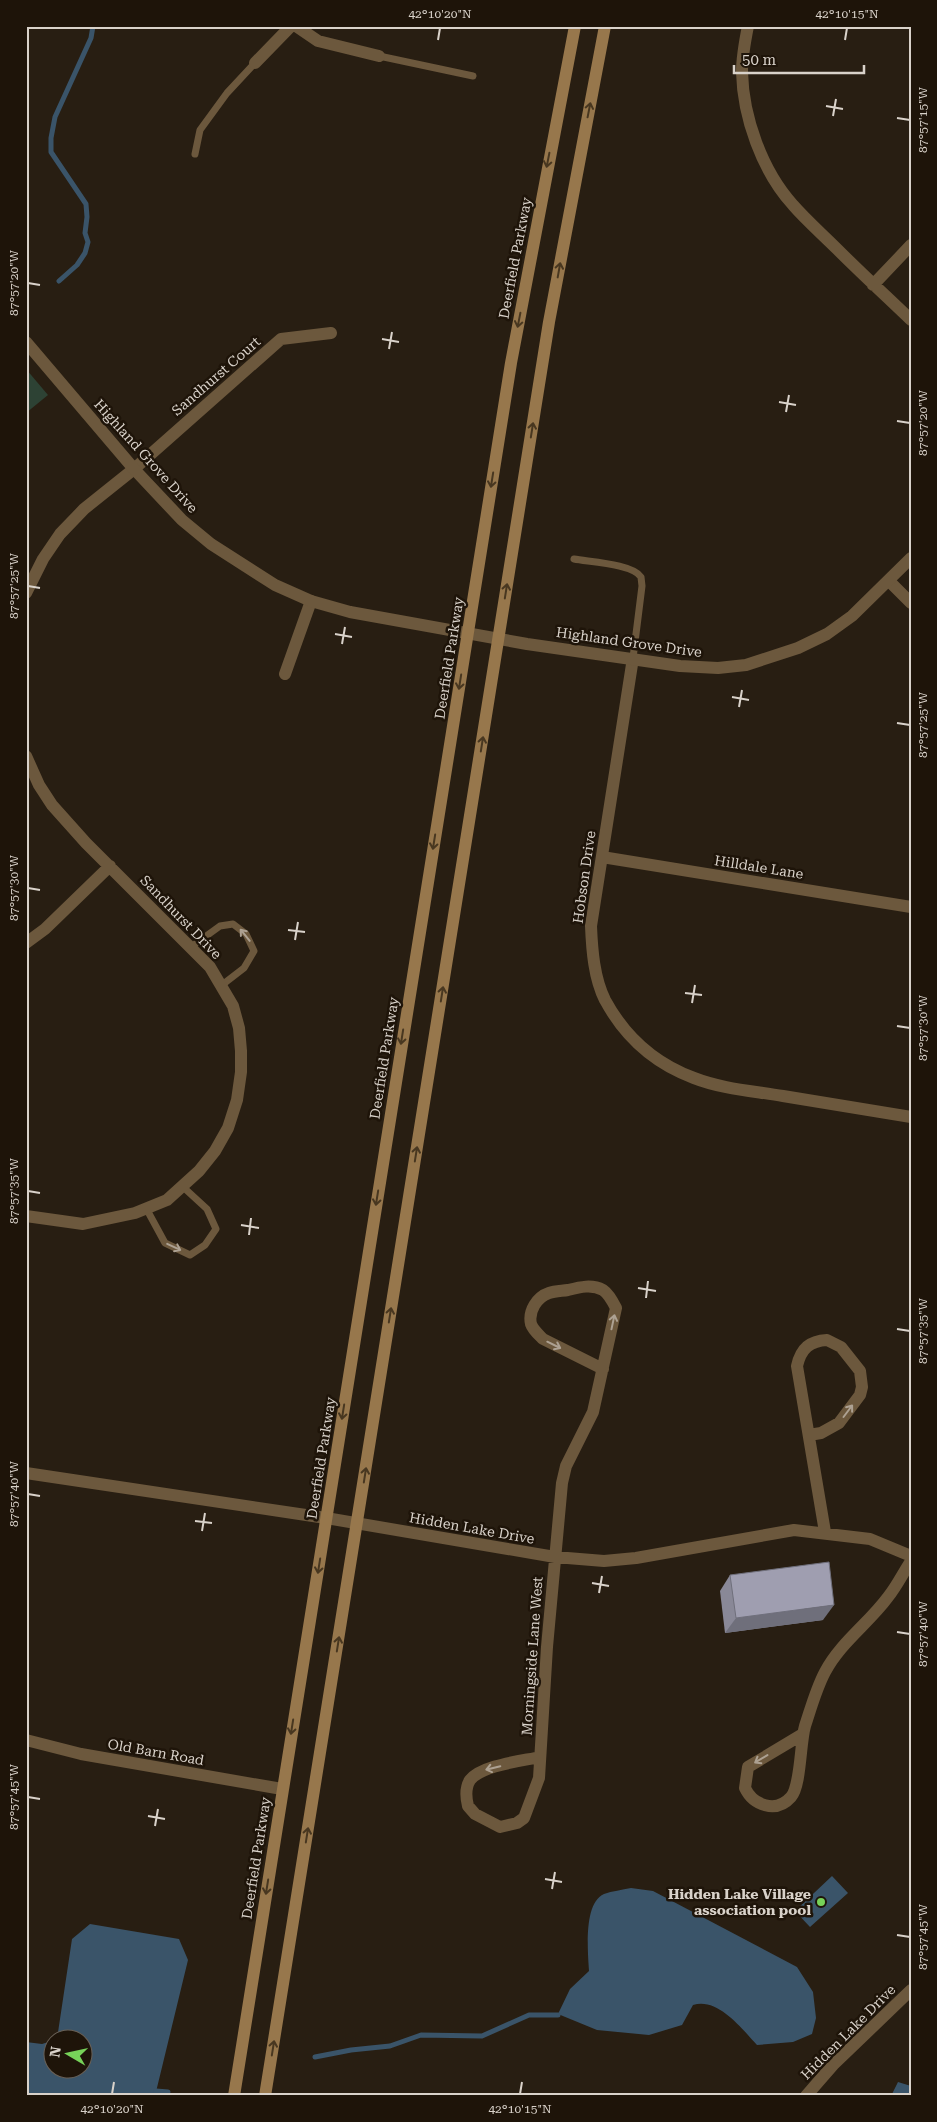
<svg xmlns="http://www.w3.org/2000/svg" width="937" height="2122" font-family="'Roboto Serif',serif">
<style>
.green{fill:#2d4234}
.water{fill:#3a5469}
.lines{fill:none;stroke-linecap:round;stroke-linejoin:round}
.stream{stroke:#3a5469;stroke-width:5}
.service{stroke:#6c583d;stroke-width:7}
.minor{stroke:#6c583d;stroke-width:12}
.tertiary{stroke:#6c583d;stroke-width:12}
.secondary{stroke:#97774c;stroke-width:12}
.wall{fill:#898897}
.shaded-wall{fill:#6f6f7b}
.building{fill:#9f9eb0;stroke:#6f6f7b}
.oneway{stroke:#483720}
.oneway2{stroke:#ada192}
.ticks{fill:none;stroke:#d9d2ca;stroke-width:2}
.poi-dot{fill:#77d259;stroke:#1e1409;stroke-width:2}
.labels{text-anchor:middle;stroke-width:5;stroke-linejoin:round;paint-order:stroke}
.street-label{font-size:14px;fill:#d9d2ca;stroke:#1e1409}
.poi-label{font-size:14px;font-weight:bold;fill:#d9d2ca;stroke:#1e1409;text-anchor:end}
.neatline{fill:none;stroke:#d9d2ca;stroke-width:2}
.ticks-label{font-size:12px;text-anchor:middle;fill:#d9d2ca}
</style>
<rect width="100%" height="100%" fill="#281e12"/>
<path class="green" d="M26,369L48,395L26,413Z"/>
<path class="water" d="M832,1876L848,1893L810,1927L795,1911Z
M631,1888L653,1891L797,1967L813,1992L816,2018L812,2034L793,2042L757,2045C742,2029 718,1997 693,2005L682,2025L649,2035L597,2030L558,2014L570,1989L589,1971C588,1953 583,1903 604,1894C612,1891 622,1890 631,1888Z
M90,1924L179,1939L188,1960L155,2096H26V2042L42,2044L52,2041V2070H82V2040L57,2039L72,1939Z
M898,2082L911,2086V2096H891Z"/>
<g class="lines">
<path class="stream" d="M59,281L77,265L85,253L88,242L85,233L87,217L86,204L51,152V138L55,117L91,38L93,26
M315,2057L351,2050L390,2046L421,2035L482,2036L529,2015H558
M156,2091L168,2092"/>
<path class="service" d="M379,56L473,76
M195,154L200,130L227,93L255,63
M574,559C590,562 633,564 641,577L642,586L633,658
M191,947L220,926L233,924L246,934L254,951L244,968L222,985
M146,1208L165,1243L190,1255L205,1245L216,1229L207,1209L182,1186"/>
<path class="minor" d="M296,26L318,41L379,56
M748,26C745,41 742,56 742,72C743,117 762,171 793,205C806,220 822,234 836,248C861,273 886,296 911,320
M255,63L291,26
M873,285L911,245
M889,581L911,603
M26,593L43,559L60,534L84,509L134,469L281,339L331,333
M633,658L591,926C592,950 594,978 605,1000C625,1037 656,1064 694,1078C722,1089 754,1091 783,1096C826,1103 868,1110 911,1117
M285,674L311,601
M26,756L39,785L52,805L86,843L210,967L233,1006L239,1028L241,1051V1072L237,1100L228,1128L215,1151L199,1171L167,1200L135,1213L83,1224L26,1216
M602,857L911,907
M26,943L45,929L110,866
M809,1435L821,1433L839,1423L860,1395L862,1387L860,1371L841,1347L827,1340C810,1341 801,1348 797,1366L825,1532
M26,1473L326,1518L555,1557L604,1561L636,1558L794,1530L870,1539L911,1556
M803,1734L748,1767L745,1788C753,1805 776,1814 791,1797C801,1786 800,1743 805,1726C811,1708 816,1689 825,1672C840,1643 869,1623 888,1597C897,1586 903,1573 911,1561
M26,1740L81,1754L282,1789
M540,1757C522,1761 482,1765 470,1780C465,1788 466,1798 468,1806L475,1814L500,1827L517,1823L524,1818L539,1778L547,1647L562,1483L566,1466L593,1412L616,1308C613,1302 609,1294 603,1290C592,1284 580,1287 568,1290C562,1291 555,1291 549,1293C537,1297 528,1311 531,1324C533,1330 539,1335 543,1339L603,1369
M806,2096L833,2065L911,1990"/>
<path class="tertiary" d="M26,342L134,469L182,520L211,544L275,585L311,601L350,612L527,644L680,666L718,668L746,665L798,648L827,634L852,616L911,558"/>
<path class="secondary" d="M234,2096L511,363L575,26
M265,2096L549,322L605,26"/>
</g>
<path class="wall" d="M730,1575L823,1620L725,1633L720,1591Z"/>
<path class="shaded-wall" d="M834,1605L823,1620L725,1633L736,1618Z"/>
<path class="building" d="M829,1562L834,1605L736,1618L730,1575Z"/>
<defs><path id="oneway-shaft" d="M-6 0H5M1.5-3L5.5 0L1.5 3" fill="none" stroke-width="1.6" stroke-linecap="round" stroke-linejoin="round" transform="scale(1.25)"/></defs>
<g class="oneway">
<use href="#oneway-shaft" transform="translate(589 110) rotate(-79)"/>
<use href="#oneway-shaft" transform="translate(548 160) rotate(101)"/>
<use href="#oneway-shaft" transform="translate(559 270) rotate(-80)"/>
<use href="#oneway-shaft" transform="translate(519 320) rotate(101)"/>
<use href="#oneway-shaft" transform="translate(532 430) rotate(-81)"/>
<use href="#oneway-shaft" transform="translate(492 480) rotate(99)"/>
<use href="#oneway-shaft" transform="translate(506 591) rotate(-81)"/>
<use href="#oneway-shaft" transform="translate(460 682) rotate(99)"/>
<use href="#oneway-shaft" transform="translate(482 744) rotate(-81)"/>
<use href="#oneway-shaft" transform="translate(434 842) rotate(99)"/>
<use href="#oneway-shaft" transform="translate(442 994) rotate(-81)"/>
<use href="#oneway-shaft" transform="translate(402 1037) rotate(99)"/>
<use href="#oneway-shaft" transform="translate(416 1154) rotate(-81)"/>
<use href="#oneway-shaft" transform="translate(377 1198) rotate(99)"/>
<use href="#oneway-shaft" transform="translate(390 1315) rotate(-81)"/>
<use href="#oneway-shaft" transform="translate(343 1412) rotate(99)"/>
<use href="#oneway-shaft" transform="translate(365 1475) rotate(-81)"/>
<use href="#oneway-shaft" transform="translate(319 1566) rotate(99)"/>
<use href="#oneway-shaft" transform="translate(338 1644) rotate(-81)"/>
<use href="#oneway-shaft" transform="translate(292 1727) rotate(99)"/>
<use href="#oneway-shaft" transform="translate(307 1835) rotate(-81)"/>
<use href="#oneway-shaft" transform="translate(267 1887) rotate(99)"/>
<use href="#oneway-shaft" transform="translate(273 2048) rotate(-81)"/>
</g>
<g class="oneway2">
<use href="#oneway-shaft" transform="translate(245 935) rotate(-129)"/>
<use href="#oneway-shaft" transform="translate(174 1247) rotate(25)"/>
<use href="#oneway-shaft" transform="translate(613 1322) rotate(-78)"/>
<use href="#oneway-shaft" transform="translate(554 1345) rotate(26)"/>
<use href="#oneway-shaft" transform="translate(848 1411) rotate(-53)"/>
<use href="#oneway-shaft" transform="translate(761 1759) rotate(149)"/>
<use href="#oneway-shaft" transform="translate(493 1768) rotate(167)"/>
</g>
<path class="ticks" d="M438,40L440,28M845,40L847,28M826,106L843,109M833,116L836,99M897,118L910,120M28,283L40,285M382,339L399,342M389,349L392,332M779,402L796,405M786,412L789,395M897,421L910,423M28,586L40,588M335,634L352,637M342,644L345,627M732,697L749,700M739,707L742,690M897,723L910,725M28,888L40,890M288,930L305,932M295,940L298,922M685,993L702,995M692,1003L695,985M897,1026L910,1028M28,1191L40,1193M241,1225L259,1228M249,1235L251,1218M638,1288L656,1291M646,1298L648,1281M897,1329L910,1331M28,1494L40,1496M195,1521L212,1523M202,1531L205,1513M592,1583L609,1586M599,1593L602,1576M897,1632L910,1634M28,1797L40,1799M148,1816L165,1819M155,1826L158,1809M545,1879L562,1882M552,1889L555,1872M897,1935L910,1937M112,2094L114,2082M520,2094L522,2082"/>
<circle class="poi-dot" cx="821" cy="1902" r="5"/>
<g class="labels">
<g class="street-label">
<text transform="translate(515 258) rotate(-79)" y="5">Deerfield Parkway</text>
<text transform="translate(216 376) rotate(-41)" y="5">Sandhurst Court</text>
<text transform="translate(146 456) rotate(48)" y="5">Highland Grove Drive</text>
<text transform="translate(629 642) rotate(8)" y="5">Highland Grove Drive</text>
<text transform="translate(449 658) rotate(-81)" y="5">Deerfield Parkway</text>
<text transform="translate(759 867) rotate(9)" y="5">Hilldale Lane</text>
<text transform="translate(584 877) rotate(-82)" y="5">Hobson Drive</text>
<text transform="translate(181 917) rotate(46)" y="5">Sandhurst Drive</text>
<text transform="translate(384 1058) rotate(-81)" y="5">Deerfield Parkway</text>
<text transform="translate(321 1458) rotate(-81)" y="5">Deerfield Parkway</text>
<text transform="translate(472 1528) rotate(10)" y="5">Hidden Lake Drive</text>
<text transform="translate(532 1656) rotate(-86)" y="5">Morningside Lane West</text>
<text transform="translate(156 1752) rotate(10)" y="5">Old Barn Road</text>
<text transform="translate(256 1858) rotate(-81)" y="5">Deerfield Parkway</text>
<text transform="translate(848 2032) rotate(-45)" y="5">Hidden Lake Drive</text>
</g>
<g class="poi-label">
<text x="811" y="1899">Hidden Lake Village<tspan x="811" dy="16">association pool</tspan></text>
</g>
</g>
<rect width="937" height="2122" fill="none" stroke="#1e1409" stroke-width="55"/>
<g transform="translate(68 2054) rotate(279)"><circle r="24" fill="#1e1409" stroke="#696056"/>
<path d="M0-4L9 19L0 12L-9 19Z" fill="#77d259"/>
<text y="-8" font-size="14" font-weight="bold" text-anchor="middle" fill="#d9d2ca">N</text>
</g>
<path d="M734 65v8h130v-8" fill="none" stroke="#d9d2ca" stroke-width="2.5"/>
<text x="742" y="65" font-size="15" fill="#d9d2ca" stroke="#1e1409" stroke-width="4" paint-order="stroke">50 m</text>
<rect x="28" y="28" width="882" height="2066" class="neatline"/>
<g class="ticks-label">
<text x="440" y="18">42°10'20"N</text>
<text x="847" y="18">42°10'15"N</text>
<text transform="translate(923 120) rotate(-90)" y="4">87°57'15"W</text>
<text transform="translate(14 283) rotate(-90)" y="4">87°57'20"W</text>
<text transform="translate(923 423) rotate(-90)" y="4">87°57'20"W</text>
<text transform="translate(14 586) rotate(-90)" y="4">87°57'25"W</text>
<text transform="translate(923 725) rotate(-90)" y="4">87°57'25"W</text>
<text transform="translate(14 888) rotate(-90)" y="4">87°57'30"W</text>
<text transform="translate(923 1028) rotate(-90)" y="4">87°57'30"W</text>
<text transform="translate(14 1191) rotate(-90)" y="4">87°57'35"W</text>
<text transform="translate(923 1331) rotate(-90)" y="4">87°57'35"W</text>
<text transform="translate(14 1494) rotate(-90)" y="4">87°57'40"W</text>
<text transform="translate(923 1634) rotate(-90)" y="4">87°57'40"W</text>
<text transform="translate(14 1797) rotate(-90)" y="4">87°57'45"W</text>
<text transform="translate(923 1937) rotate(-90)" y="4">87°57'45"W</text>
<text x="112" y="2113">42°10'20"N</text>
<text x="520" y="2113">42°10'15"N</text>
</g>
</svg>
